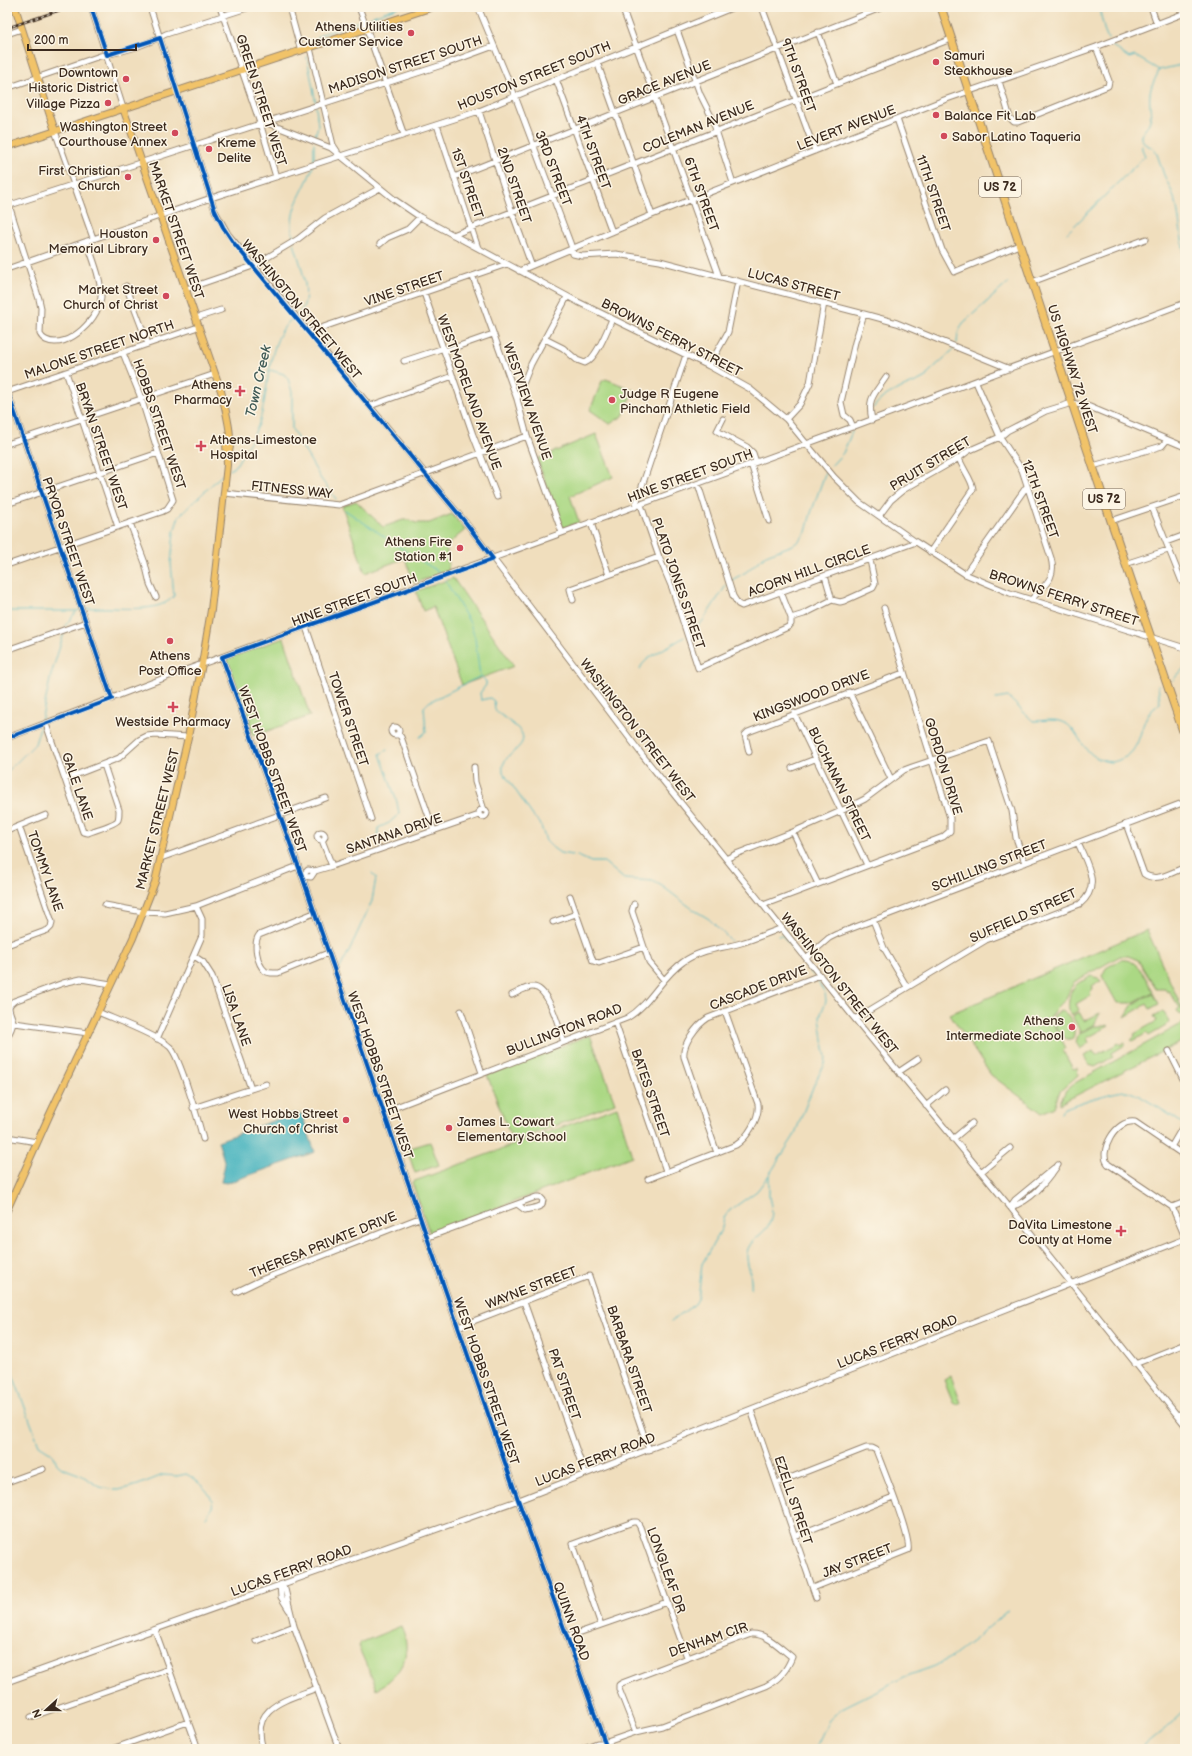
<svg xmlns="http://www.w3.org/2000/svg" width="1192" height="1756" font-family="'Balsamiq Sans',sans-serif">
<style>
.green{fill:#abd884;stroke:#738151}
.water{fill:#46b4bf;stroke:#406f6e}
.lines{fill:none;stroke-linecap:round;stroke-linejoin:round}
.stream{stroke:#46b4bf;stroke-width:1}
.minor-casing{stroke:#96846e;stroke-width:7}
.major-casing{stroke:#96846e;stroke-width:8}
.highway-casing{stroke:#96846e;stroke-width:9}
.minor{stroke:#fff;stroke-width:5}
.major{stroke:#f1c369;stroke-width:6}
.highway{stroke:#f1c369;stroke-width:7}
.rail-casing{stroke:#3b2a1e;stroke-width:2.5}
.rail{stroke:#fcf5e5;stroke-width:1;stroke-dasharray:3;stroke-linecap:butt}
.cycleway-casing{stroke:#fcf5e5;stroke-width:6}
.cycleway{stroke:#0057b8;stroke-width:4}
.poi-dot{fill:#d1495b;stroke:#fcf5e5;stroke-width:1.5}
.labels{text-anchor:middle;stroke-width:3;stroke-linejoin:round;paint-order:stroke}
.shield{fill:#fcf5e5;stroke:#75675a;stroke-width:1}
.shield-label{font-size:12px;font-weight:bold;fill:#3b2a1e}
.poi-label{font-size:13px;fill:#3b2a1e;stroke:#fcf5e5;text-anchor:end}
.street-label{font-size:13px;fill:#3b2a1e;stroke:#fcf5e5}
.water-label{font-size:14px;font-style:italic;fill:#3f5a56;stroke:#fcf5e5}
</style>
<rect width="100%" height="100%" fill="#fcf5e5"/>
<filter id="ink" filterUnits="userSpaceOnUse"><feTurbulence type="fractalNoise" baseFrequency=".025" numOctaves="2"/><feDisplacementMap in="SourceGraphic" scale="8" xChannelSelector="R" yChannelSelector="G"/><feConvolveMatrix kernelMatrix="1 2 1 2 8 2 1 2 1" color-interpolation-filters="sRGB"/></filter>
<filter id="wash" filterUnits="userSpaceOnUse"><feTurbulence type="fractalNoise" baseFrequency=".012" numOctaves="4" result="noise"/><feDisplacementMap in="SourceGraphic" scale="16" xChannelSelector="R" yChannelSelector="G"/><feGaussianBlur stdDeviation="0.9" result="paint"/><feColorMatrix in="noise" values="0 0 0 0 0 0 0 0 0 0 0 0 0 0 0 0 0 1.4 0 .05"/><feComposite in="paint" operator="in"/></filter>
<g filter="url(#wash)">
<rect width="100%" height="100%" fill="#f0debd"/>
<path class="green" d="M606,379L634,390L623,416L610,424L590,410L602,381Z
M596,434L613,477L570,496L579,522L562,528L537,459Z
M356,501L383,527L403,520H409L416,523H429L452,514L465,530L446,546C448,554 447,562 449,571L414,583L405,558L365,573L342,506Z
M453,578L514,666L462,685L433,607L423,611L416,591Z
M284,638L310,716L253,736L226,658Z
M1147,930L1185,1015L1179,1014L1177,1010L1180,1008L1169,991L1167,992L1165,989H1156L1138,960L1128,956H1120L1074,982L1065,1000L1053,1012L1050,1018L1066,1048L1063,1051L1073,1069L1077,1068L1078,1075L1060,1091L1054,1107L1042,1113L991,1075L950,1014Z
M1120,960C1138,957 1146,979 1153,992L1132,1003H1117L1102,976L1106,968Z
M1091,976L1098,978L1101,981L1100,983L1098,982L1092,986L1093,989L1090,992L1091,995L1076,1004L1079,1010L1071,1015C1066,1007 1069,990 1077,984C1081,981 1087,979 1091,976Z
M1153,993L1159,1004L1150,1009L1147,1004L1125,1017L1133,1004Z
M1061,1011C1071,1013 1078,1031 1072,1040C1061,1040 1052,1024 1054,1014Z
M1163,1011L1169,1021L1166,1026L1149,1036L1147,1033L1133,1041L1131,1040L1135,1036L1134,1034L1157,1021L1154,1016Z
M1079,1012L1084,1021L1100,1013L1094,1025L1079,1033V1029L1072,1016Z
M1185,1022V1040L1059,1104L1066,1090L1073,1084Z
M1108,1025L1109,1026L1087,1038L1089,1043L1080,1049L1076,1042L1078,1035L1094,1026H1105Z
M590,1035L615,1103L513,1142L487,1075Z
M1125,1042V1045L1112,1053L1113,1057L1095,1067L1089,1065L1084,1056L1093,1051L1096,1055L1119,1043L1120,1045Z
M617,1107L632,1156L430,1234L412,1182Z
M430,1142L439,1165L415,1173L407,1149Z
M951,1376L961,1403L957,1404L953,1402L944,1380Z
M401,1626C414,1652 401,1676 377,1689L358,1646L360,1643Z"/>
<path class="water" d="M294,1113L302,1115L315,1152L227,1183L221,1182L225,1164L218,1141Z"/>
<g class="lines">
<path class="stream" d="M1099,7L1104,29L1108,39
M368,18L398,7
M317,39L320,35L360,21
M1111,45L1129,58L1135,56L1159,70L1185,64
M307,57L316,104
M1141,137L1145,144L1153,148L1157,154L1164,175L1172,192L1177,207L1185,259
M314,139L318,126L316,107
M314,163V143
M1067,233L1145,156L1142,149L1141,135C1157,115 1148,115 1150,93C1150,88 1157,76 1159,70
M294,240C286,207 304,195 313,166
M294,243C299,262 316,301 297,315
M957,343L958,333L963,323L1008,283
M270,370L284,374L288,379L292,392V429L321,479L336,499
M873,408C884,391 908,387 926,377L928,373L954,349
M831,466L843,453L852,432
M229,470L235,467C242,454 252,440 258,426C270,395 265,338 294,317
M345,510L385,537
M386,538L410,554
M412,555L442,574
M445,580L470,623L475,638L480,676
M730,581L746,572L766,555L793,545L800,540L806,532L811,513L826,471
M83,609C109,604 156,617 174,596L171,563L174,532L179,516L223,474
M7,611H76L80,610
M65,626L76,612
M689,634L702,622L727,584
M640,669C643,657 673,645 684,637
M480,676L486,681V685L480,693L481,700L490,698L494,701L495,710C500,715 518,727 521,732C529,746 508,752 504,763C502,765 503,769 503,772L533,816L540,823L546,841L553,848L560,853L578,856L591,862H604L624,879L653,881L662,886L694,910L709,919L731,941
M1173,680L1185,667
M996,699L1008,697L1033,721C1041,721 1052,719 1060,721C1081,726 1079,758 1110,762C1114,762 1117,761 1121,759C1140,752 1139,731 1147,716C1150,711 1156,707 1160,703L1158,685
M41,722L51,675L64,633
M420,737L426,732L424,707L429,702L479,677
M7,772L35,744L40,727
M378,835V828L389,823L399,814L397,802L380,754L387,750
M778,936L782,935L813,975
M340,968L348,953L372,901L376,878L372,873
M1061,1113L1063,1109C1075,1104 1114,1091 1126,1091C1137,1092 1171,1116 1182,1123
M751,1289C753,1276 746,1265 747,1253C748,1240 766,1234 770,1222C775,1208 768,1203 769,1191C769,1186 769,1181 769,1176
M671,1321L695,1304L698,1299L702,1264L722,1228L724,1218L729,1211L757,1191L769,1175L794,1136L815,1082L825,1064L826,1057L824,1048L820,1016L826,1001L825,993L816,979
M7,1359L39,1445L50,1452L54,1456L57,1464L62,1468L81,1475L100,1487L114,1490H119L138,1485L163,1475L177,1476L186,1474C195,1478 216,1496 212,1507C211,1510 208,1514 206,1517
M815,1749L829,1720L842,1708L904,1677L935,1666L953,1656L980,1635L1008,1610
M1140,1749L1166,1728L1185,1710"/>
</g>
</g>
<g filter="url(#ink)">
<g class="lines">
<defs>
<path id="minor" d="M91,7L123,108
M150,7L215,211L228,234L466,523L643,756L855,1019L1010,1207L1185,1425
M220,7L260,123L276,177
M289,7L301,51
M359,7L404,135
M478,7L515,96L572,248L573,254L582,256L616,254L660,261L864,314L897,323L1010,369
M622,7L719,276
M762,7L815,151
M1151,7L1157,24
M677,30L700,94L712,118L733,183
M818,32L837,84
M7,34L22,29
M310,48L333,145L337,151
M597,62L652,215
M556,79L612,232
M999,81L1010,118L1014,122H1018L1108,86L1109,81L1096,47
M7,88L100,56C123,52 146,45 166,34L250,7
M479,111L512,212L531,264
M897,119L942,250L954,272L1019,245
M260,123H267L331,148L395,200L420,217L578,302L709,366L750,389L786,419L834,477L859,502L916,542L965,574L1010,593L1185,648
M437,125L478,248
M55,131L93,238
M454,177L883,7
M7,199L39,299L41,308L40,334C41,336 44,339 46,340C68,351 102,316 101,295C101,277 92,258 87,241
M7,206L445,64L494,46
M453,235L951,39
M380,244L387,238L408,229L420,217
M7,269L211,198L479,111L734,7
M519,271L652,215L944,100L1096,47L1185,13
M473,277L517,399L527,436L562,533
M1032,282L1146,239
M126,286L148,344
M186,289L253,266L298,239L325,218L380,188
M424,293L473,435L497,497
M196,318L221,310
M309,332L507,264
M545,339L563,348L577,360L585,363C596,359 607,331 612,319
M445,351L493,334
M404,361L444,348
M709,366L728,332L738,281
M66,372L118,527
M976,382L1000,437L1022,470L1051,558C1057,579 1044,585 1031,600
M7,390L112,699
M7,392L198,327
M517,399L531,364L567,297
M370,406L453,376
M723,419L717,431L747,447L753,453L756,462
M786,419L800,404L810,383L824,303
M872,420C867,398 874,395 886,377
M853,427L850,420L844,415L841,402L855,342L864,314
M7,444L215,374
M751,464L769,521
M1093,466L1162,446L1167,440
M698,484L733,596L738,604L742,606L916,542
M224,493L339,505L527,436
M7,504L158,453
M641,505L659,557L672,588L698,668L788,627L791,624V618L781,592
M635,507L686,355
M1152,507L1182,582
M879,516L891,500L903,490L959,458L968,451L1000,437L1007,431L1046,411L1072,403L1090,407L1185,447
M1111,521L1185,496
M130,523L145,563L150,584L156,597
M591,523L609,575
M1166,542L1185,535
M930,552L973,489C972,479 962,468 959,458
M1125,564L1168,550
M7,565L161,512L167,509L173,500L141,398L123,353
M965,574L1027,486
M825,576L832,600
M573,600L570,589L659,557
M791,618L804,614L832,600L840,602L844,601L873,588L875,584L870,560
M306,627L371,819
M7,650L86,622
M222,657L302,876L511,1480L607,1749
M849,692L891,779
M794,713L867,865
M46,724L83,832L88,833C94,830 115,825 118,820C119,817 119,814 119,810L104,765
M391 731a4 4 0 1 1 8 0a4 4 0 1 1-8 0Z
M398,734L401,737L434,831
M7,738L172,675L828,436L1185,303
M749,752L745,735L748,732L903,673
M474,767L475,782L484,810
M792,768L815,759
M65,779L119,758L139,740L147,736L156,735L188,737
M479 813a4 4 0 1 1 8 0a4 4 0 1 1-8 0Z
M1126,824L1144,874C1156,883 1173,872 1185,867
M7,831L46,815
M317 836a4 4 0 1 1 8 0a4 4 0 1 1-8 0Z
M793,832L818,884
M322,840L332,866
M161,858L326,798
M726,859L736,854L793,832L841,811L865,799L904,770L912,767L989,741L1012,811L1016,838L1025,863
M302,876L308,870L315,871L332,866L479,815
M302,876L311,877L315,871
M570,896L593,961L599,963L644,947
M634,904L632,911L649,962L664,980
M105,905L143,912L165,913L196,906L298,866
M763,905L943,837L950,831V818L884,608
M314,913L259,935C253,943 257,964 265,971C269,974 274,973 278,973L328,953
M873,920L884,948L907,987
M553,922L576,914
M7,945L48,930L51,927L52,922L19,826
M194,956L203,962L212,976L251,1089
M806,958L829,938L837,934L1185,802
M512,995C519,992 525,987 533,987C549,987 559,1029 564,1042
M461,1011L482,1073
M98,1012C116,1020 157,1035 170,1047C180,1057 199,1123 203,1139
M855,1019L986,940L1080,904C1102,886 1087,864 1078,843
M7,1022L88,1033
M615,1022L666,1171
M7,1038C9,1033 13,1027 13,1022C12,1014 4,1007 14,1001L63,983L81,979L111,984
M157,1039L202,936V919L196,906
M1169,1051L1185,1083
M900,1074V1071L918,1059
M926,1106L945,1090
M193,1108L266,1084
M383,1112L627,1018C651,1004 661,977 683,962C701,949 721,949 741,943C755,939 768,933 782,928
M7,1137L37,1142
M953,1139L972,1123
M1171,1147L1185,1123
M717,1153L684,1057C682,1044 697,1025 708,1018L820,975
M1185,1156L1135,1122C1115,1119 1098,1153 1108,1164L1172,1207L1185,1237
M981,1172L1010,1148
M648,1179L736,1145C747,1138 760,1118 758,1104L725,1011
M536,1197H540L543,1200L542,1205L538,1207L525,1210L517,1204Z
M1010,1207C1031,1202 1046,1182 1058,1165
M1010,1207L1015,1200L1054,1168
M1172,1207L1185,1202
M426,1238L517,1204
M236,1292L261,1280L419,1218
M524,1302L585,1474
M458,1327L589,1276L649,1450
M1135,1364L1185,1344
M751,1410L816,1598
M1177,1415L1185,1412
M7,1482L43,1469
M777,1483L866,1448H872L876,1450C882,1466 912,1539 908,1550L813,1588
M795,1536L893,1497
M280,1585L285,1589L294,1626L339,1749
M280,1585L281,1597L289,1610
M601,1625L573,1544L633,1522H637L640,1527L687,1657
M155,1630L198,1749
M567,1637L667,1602
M256,1641L294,1626
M7,1682L519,1500L1185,1239
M31,1717L169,1669
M112,1749L188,1722
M263,1749C249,1706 287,1700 317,1688
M581,1749L597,1743H603
M593,1749L604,1743L636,1732L662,1726L766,1686C780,1679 787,1670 792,1657C780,1648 767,1633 751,1634L622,1683L619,1685V1689L636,1732"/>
<path id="major" d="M15,7L55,131
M123,108L221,391C224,403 235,444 228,453
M7,147L433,7
M7,1210L49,1116L133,938L155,882L188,737L202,664L211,610L227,465L226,442L229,438"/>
<path id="highway" d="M941,7L1111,521L1185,737"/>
</defs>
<use href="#minor" class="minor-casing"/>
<use href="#major" class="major-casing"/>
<use href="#highway" class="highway-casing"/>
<use href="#minor" class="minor"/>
<use href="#major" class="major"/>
<use href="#highway" class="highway"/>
<defs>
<path id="rail" d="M7,28L69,7"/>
</defs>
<use href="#rail" class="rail-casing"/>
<use href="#rail" class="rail"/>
<defs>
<path id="cycleway" d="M91,7L107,55L160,38L215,211L223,227L233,242L466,523L493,559L222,657L302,876L511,1480L607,1749
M7,390L112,699L7,738"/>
</defs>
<use href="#cycleway" class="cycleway-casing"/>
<use href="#cycleway" class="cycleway"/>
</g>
</g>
<g class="poi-dot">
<circle cx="411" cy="33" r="4"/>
<circle cx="936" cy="62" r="4"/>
<circle cx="126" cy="79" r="4"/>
<circle cx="108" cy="103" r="4"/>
<circle cx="936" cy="115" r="4"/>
<circle cx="175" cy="133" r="4"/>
<circle cx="944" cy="136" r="4"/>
<circle cx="209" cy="149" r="4"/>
<circle cx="128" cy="177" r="4"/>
<circle cx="156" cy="240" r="4"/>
<circle cx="166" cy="296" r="4"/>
<path d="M238 385h4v4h4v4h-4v4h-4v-4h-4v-4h4z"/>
<circle cx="612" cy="400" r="4"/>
<path d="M199 440h4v4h4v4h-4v4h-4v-4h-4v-4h4z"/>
<circle cx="460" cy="548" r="4"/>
<circle cx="170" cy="641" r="4"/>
<path d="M171 701h4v4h4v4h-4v4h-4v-4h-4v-4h4z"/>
<circle cx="1072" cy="1027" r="4"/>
<circle cx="346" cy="1120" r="4"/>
<circle cx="449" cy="1128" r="4"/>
<path d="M1119 1225h4v4h4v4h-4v4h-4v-4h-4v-4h4z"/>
</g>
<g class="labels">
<g class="shield">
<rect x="979" y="177" width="42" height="20" rx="3"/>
<rect x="1083" y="489" width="42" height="20" rx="3"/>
</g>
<g class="shield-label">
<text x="1000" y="191">US 72</text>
<text x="1104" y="503">US 72</text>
</g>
<g class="poi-label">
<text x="403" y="31">Athens Utilities<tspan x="403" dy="15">Customer Service</tspan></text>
<text x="944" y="60" text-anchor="start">Samuri<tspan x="944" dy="15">Steakhouse</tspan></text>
<text x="118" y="77">Downtown<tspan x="118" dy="15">Historic District</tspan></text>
<text x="100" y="108">Village Pizza</text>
<text x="944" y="120" text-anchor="start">Balance Fit Lab</text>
<text x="167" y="131">Washington Street<tspan x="167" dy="15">Courthouse Annex</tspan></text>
<text x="952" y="141" text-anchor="start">Sabor Latino Taqueria</text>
<text x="217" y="147" text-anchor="start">Kreme<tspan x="217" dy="15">Delite</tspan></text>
<text x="120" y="175">First Christian<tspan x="120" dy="15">Church</tspan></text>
<text x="148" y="238">Houston<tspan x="148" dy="15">Memorial Library</tspan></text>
<text x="158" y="294">Market Street<tspan x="158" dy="15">Church of Christ</tspan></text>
<text x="232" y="389">Athens<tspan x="232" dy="15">Pharmacy</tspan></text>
<text x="620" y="398" text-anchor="start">Judge R Eugene<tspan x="620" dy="15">Pincham Athletic Field</tspan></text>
<text x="210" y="444" text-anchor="start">Athens-Limestone<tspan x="210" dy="15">Hospital</tspan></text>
<text x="452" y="546">Athens Fire<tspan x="452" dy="15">Station #1</tspan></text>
<text x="170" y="660" text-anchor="middle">Athens<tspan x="170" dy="15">Post Office</tspan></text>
<text x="173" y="726" text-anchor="middle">Westside Pharmacy</text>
<text x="1064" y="1025">Athens<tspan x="1064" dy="15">Intermediate School</tspan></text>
<text x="338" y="1118">West Hobbs Street<tspan x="338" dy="15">Church of Christ</tspan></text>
<text x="457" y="1126" text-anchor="start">James L. Cowart<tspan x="457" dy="15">Elementary School</tspan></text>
<text x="1112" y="1229">DaVita Limestone<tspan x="1112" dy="15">County at Home</tspan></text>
</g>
<g class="street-label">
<text transform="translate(405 64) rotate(-18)" y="5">MADISON STREET SOUTH</text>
<text transform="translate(534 75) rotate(-22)" y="5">HOUSTON STREET SOUTH</text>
<text transform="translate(799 75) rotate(70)" y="5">9TH STREET</text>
<text transform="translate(664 82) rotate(-22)" y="5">GRACE AVENUE</text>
<text transform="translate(262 100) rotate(72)" y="5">GREEN STREET WEST</text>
<text transform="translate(698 126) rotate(-22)" y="5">COLEMAN AVENUE</text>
<text transform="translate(846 127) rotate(-21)" y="5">LEVERT AVENUE</text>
<text transform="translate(594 152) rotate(70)" y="5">4TH STREET</text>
<text transform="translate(554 168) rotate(69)" y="5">3RD STREET</text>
<text transform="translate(468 183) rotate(71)" y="5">1ST STREET</text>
<text transform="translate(515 185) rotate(71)" y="5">2ND STREET</text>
<text transform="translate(934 193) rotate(71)" y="5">11TH STREET</text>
<text transform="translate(702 194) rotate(70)" y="5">6TH STREET</text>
<text transform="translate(177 230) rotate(71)" y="5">MARKET STREET WEST</text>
<text transform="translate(794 284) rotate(15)" y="5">LUCAS STREET</text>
<text transform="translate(404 288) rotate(-19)" y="5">VINE STREET</text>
<text transform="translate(302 309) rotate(50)" y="5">WASHINGTON STREET WEST</text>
<text transform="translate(672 337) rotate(27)" y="5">BROWNS FERRY STREET</text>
<text transform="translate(99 349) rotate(-19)" y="5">MALONE STREET NORTH</text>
<text transform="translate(1073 369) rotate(72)" y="5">US HIGHWAY 72 WEST</text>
<text transform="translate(470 392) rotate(70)" y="5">WESTMORELAND AVENUE</text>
<text transform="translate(528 401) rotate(71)" y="5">WESTVIEW AVENUE</text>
<text transform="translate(160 424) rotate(71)" y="5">HOBBS STREET WEST</text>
<text transform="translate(102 446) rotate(71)" y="5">BRYAN STREET WEST</text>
<text transform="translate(930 463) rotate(-31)" y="5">PRUIT STREET</text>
<text transform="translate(690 475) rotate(-20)" y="5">HINE STREET SOUTH</text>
<text transform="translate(292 489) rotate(6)" y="5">FITNESS WAY</text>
<text transform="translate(1041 499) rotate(70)" y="5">12TH STREET</text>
<text transform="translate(69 541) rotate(71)" y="5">PRYOR STREET WEST</text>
<text transform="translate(809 570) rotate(-20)" y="5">ACORN HILL CIRCLE</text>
<text transform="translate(679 583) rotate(71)" y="5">PLATO JONES STREET</text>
<text transform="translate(1064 597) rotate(18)" y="5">BROWNS FERRY STREET</text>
<text transform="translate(354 599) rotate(-20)" y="5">HINE STREET SOUTH</text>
<text transform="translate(811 695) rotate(-21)" y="5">KINGSWOOD DRIVE</text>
<text transform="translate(349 719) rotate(71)" y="5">TOWER STREET</text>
<text transform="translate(638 730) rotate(52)" y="5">WASHINGTON STREET WEST</text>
<text transform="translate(944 766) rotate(73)" y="5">GORDON DRIVE</text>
<text transform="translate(273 769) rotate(70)" y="5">WEST HOBBS STREET WEST</text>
<text transform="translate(840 784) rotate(64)" y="5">BUCHANAN STREET</text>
<text transform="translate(78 786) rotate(71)" y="5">GALE LANE</text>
<text transform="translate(157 819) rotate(-76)" y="5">MARKET STREET WEST</text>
<text transform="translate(394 833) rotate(-19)" y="5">SANTANA DRIVE</text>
<text transform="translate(989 865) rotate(-21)" y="5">SCHILLING STREET</text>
<text transform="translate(46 871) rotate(71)" y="5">TOMMY LANE</text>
<text transform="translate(1023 915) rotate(-24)" y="5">SUFFIELD STREET</text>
<text transform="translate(840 983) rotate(51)" y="5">WASHINGTON STREET WEST</text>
<text transform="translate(758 987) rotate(-21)" y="5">CASCADE DRIVE</text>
<text transform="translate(237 1015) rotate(71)" y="5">LISA LANE</text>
<text transform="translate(564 1029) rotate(-21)" y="5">BULLINGTON ROAD</text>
<text transform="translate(381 1075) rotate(71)" y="5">WEST HOBBS STREET WEST</text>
<text transform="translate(651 1093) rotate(71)" y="5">BATES STREET</text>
<text transform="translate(323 1244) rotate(-22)" y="5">THERESA PRIVATE DRIVE</text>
<text transform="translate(531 1287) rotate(-21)" y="5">WAYNE STREET</text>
<text transform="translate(897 1341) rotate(-21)" y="5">LUCAS FERRY ROAD</text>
<text transform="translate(630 1359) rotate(71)" y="5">BARBARA STREET</text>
<text transform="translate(487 1381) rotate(71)" y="5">WEST HOBBS STREET WEST</text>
<text transform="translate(565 1384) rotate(71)" y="5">PAT STREET</text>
<text transform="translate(595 1459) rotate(-21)" y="5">LUCAS FERRY ROAD</text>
<text transform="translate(794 1500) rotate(71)" y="5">EZELL STREET</text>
<text transform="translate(857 1560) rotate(-21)" y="5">JAY STREET</text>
<text transform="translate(291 1570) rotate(-20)" y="5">LUCAS FERRY ROAD</text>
<text transform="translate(667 1570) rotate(70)" y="5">LONGLEAF DR</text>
<text transform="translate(572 1621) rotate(70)" y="5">QUINN ROAD</text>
<text transform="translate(708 1639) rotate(-19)" y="5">DENHAM CIR</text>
</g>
<g class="water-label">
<text transform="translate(258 381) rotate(-77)" y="5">Town Creek</text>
</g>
</g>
<rect width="1192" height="1756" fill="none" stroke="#fcf5e5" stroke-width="24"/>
<g transform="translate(46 1710) rotate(249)" stroke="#fcf5e5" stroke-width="3" paint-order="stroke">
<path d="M0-3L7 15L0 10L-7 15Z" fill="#3b2a1e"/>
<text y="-6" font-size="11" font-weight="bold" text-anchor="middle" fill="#3b2a1e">N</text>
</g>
<path d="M28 44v6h108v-6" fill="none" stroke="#3b2a1e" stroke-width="2"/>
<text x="34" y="44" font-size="12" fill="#3b2a1e" stroke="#fcf5e5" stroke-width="3" paint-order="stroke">200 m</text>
</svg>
